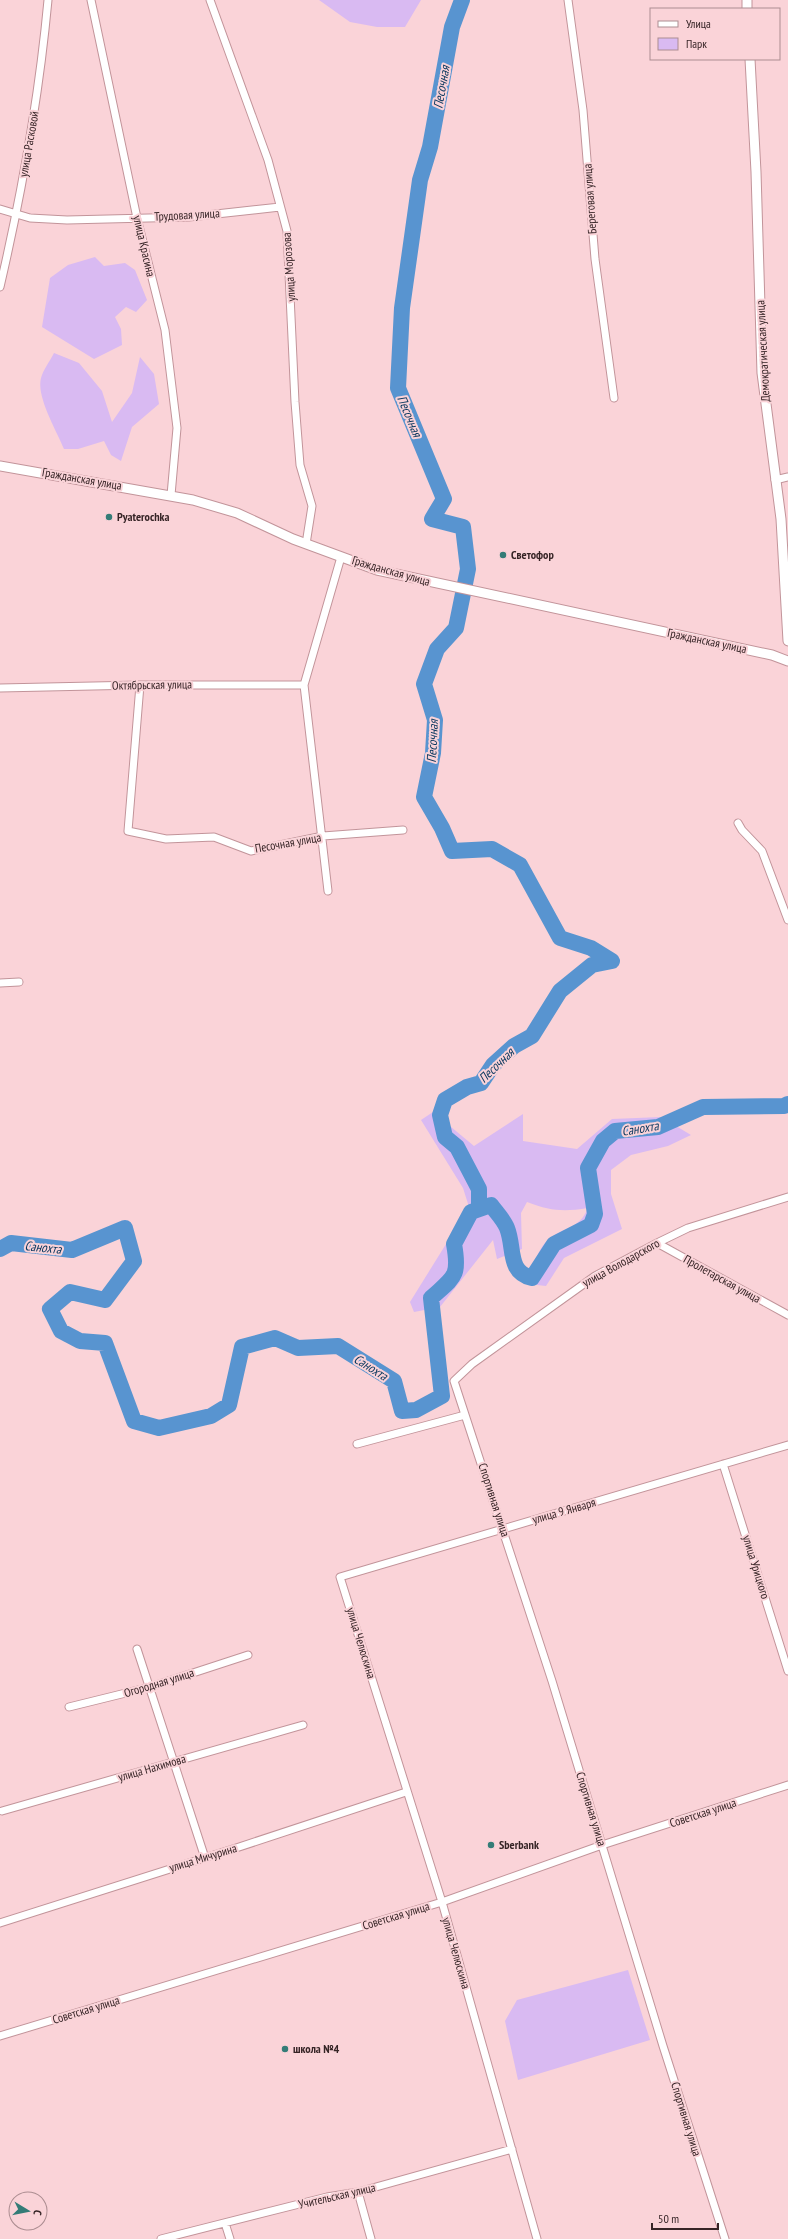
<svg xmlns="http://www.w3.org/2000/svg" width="788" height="2239" font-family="'PT Sans Narrow',sans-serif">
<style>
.green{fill:#d9baf2}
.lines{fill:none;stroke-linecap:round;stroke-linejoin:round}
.river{stroke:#5894d0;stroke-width:16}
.minor-casing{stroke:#c2949a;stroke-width:9}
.tertiary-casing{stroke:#c2949a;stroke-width:11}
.minor{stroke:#fff;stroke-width:7}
.tertiary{stroke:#fff;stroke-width:9}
.poi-dot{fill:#347c77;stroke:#fad3d8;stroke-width:1.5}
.labels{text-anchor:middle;stroke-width:4;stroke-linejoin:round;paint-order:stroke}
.street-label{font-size:12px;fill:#362426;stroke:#fad3d8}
.poi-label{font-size:12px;font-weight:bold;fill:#362426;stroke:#fad3d8;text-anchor:start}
.water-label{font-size:13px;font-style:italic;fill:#06355c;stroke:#fad3d8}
</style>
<rect width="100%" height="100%" fill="#fad3d8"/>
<path class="green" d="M319,0H421L405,27H377L350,22Z
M95,257L104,266L125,263L135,270L147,300L136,312L126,307L115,317L121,329L122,345L94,359L42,327L50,278L68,265Z
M54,353L79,363L102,391L112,422L132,393L140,357L154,374L159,404L132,427L121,461L111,455L104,441L78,449H64C57,431 36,397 41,378C43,370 50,361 54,353Z
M433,1112L474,1146L523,1114V1141L577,1149L612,1119L661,1117L691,1135L668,1146L631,1155L611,1170V1194L622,1229L564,1258L546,1286L528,1284C530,1272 538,1248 548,1240C564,1226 579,1230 588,1208C563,1212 551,1211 527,1202L521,1213L522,1249L497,1259L493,1240L440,1307L414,1312L410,1302L469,1207L463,1188L421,1120Z
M628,1970L650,2040L518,2080L505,2021L517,2000Z"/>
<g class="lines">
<path class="river" d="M462,0L452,27L430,147L420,180L402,308L398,388L444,499L432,519L463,527L468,569L456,628L437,649L424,684L435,720L433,753L424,797L442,828L452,851L492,849L520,865L560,938L591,948L612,961L592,965L560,991L532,1036L514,1046L493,1065L481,1083L467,1087L445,1100L440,1115L445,1137L457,1147L479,1189V1209
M0,1249L11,1243L72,1250L125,1228L134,1261L105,1300L70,1292L50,1309L61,1331L80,1341L105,1343L134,1421L159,1428L211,1416L229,1405L242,1347L275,1338L298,1348L338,1346L394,1381L402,1411L416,1410L442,1396L431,1298C454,1277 460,1277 454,1244L471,1212L491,1205C496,1212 504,1220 507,1228C515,1248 507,1272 532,1278L554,1244L591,1225L595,1214L588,1168L603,1141L615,1131L658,1127L703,1107L784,1106L788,1104"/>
<defs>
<path id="minor" d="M91,0L137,218L165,330L177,428L171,495
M210,0L268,160L287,231L295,402L300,465L312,506L306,544
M568,0L583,110L595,259L614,398
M0,209L30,218L67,220L189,217L280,207
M0,287C22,192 39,97 48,0
M775,480L788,477
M140,685L128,831L166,839L214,837L251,851L323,836L403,830
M0,688L140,685H304
M738,823L742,830L762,851L788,920
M328,891L304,685L341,557
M0,983L19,982
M657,1243L788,1315
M357,1444L465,1415
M723,1464L788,1671
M137,1649L205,1858
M69,1707L150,1687L248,1655
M2,1811L303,1725
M0,1923L233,1849L406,1792
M0,2036L442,1902L602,1845L788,1785
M358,2192L371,2239
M225,2223L230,2239
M161,2239L327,2197L358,2192L512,2149
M537,2239L442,1902L340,1577L788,1445
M725,2239L663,2046L552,1681L454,1381L472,1364L595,1276L657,1243L688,1228L788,1197"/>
<path id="tertiary" d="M747,0V9
M750,59L756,172L762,373L781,519L788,641
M0,466L193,500L237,513L293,539L377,570L772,655L788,661"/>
</defs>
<use href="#minor" class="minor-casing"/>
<use href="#tertiary" class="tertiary-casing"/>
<use href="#minor" class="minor"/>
<use href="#tertiary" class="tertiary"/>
</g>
<g class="poi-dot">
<circle cx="109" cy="517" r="4"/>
<circle cx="503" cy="555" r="4"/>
<circle cx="491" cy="1845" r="4"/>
<circle cx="285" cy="2049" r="4"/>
</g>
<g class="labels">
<g class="street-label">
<text transform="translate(29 144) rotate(-80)" y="4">улица Расковой</text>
<text transform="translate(590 199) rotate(-94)" y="4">Береговая улица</text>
<text transform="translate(187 215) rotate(-3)" y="4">Трудовая улица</text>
<text transform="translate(144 246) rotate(77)" y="4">улица Красина</text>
<text transform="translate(289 267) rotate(-94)" y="4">улица Морозова</text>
<text transform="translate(763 351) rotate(-93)" y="4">Демократическая улица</text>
<text transform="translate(82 479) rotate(10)" y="4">Гражданская улица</text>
<text transform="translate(391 571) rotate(16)" y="4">Гражданская улица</text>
<text transform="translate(707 641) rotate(12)" y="4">Гражданская улица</text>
<text transform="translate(152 685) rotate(-1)" y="4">Октябрьская улица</text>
<text transform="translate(288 843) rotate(-10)" y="4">Песочная улица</text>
<text transform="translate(621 1263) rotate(-29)" y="4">улица Володарского</text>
<text transform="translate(722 1279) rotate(29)" y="4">Пролетарская улица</text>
<text transform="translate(494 1500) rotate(72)" y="4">Спортивная улица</text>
<text transform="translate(564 1511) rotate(-16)" y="4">улица 9 Января</text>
<text transform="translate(756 1567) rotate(73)" y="4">улица Урицкого</text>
<text transform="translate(361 1643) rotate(73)" y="4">улица Челюскина</text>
<text transform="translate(159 1683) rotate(-17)" y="4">Огородная улица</text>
<text transform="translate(152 1768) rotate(-16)" y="4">улица Нахимова</text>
<text transform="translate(591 1809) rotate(73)" y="4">Спортивная улица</text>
<text transform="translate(703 1813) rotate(-18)" y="4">Советская улица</text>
<text transform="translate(203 1858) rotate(-17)" y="4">улица Мичурина</text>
<text transform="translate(396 1916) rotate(-17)" y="4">Советская улица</text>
<text transform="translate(456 1953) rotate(74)" y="4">улица Челюскина</text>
<text transform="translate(86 2010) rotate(-17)" y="4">Советская улица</text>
<text transform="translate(686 2119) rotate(73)" y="4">Спортивная улица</text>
<text transform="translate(337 2196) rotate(-13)" y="4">Учительская улица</text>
</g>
<g class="poi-label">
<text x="117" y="521">Pyaterochka</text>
<text x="511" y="559">Светофор</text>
<text x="499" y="1849">Sberbank</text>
<text x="293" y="2053">школа №4</text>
</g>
<g class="water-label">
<text transform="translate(441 87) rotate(-80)" y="5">Песочная</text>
<text transform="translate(410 416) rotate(67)" y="5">Песочная</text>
<text transform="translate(432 741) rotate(-87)" y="5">Песочная</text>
<text transform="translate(496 1065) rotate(-44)" y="5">Песочная</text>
<text transform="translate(640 1128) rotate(-9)" y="5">Санохта</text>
<text transform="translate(43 1247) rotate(6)" y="5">Санохта</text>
<text transform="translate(371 1367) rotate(32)" y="5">Санохта</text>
</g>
</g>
<rect x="650" y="8" width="130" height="52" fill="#fad3d8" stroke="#ac8d91"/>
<rect x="658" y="21" width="20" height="6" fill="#ffffff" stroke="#ac8d91"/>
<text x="686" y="28" font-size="12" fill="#362426">Улица</text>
<rect x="658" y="38" width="20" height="12" fill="#d9baf2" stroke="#ac8d91"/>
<text x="686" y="48" font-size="12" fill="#362426">Парк</text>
<g transform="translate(28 2211) rotate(100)"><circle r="19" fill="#fad3d8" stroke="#ac8d91"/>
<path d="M0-3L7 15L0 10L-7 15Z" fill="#347c77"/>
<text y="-6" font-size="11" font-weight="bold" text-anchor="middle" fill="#362426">С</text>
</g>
<path d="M652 2223v6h66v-6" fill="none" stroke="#362426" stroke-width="2"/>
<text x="658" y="2223" font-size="12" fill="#362426" stroke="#fad3d8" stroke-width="3" paint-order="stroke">50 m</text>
</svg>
